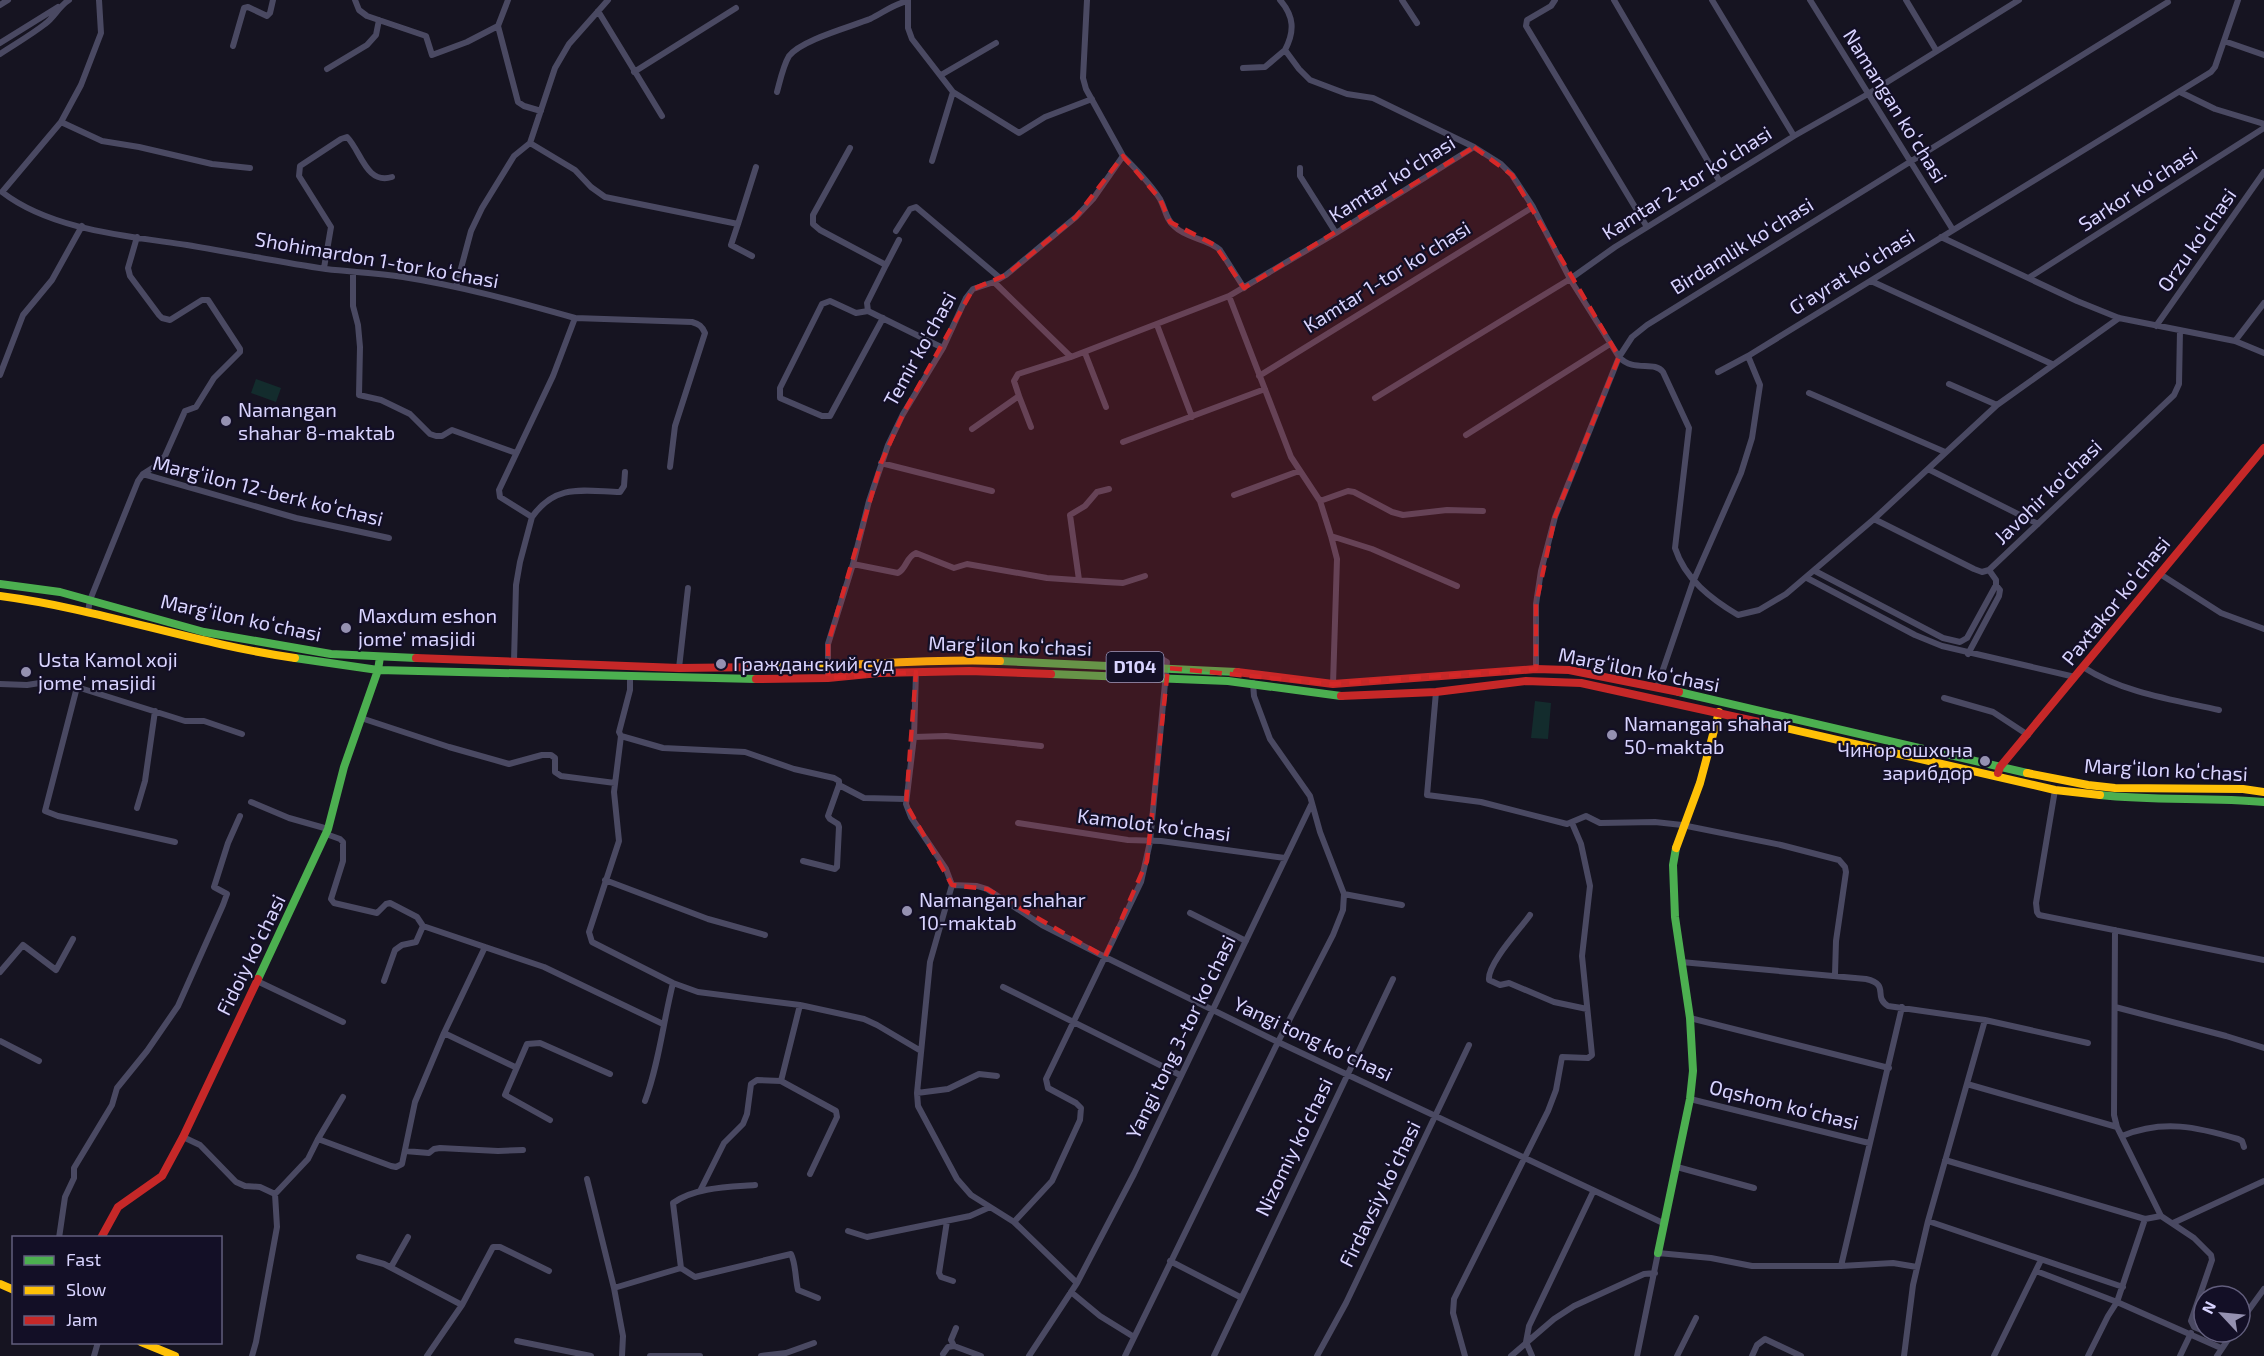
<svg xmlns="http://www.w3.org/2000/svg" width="2264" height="1356" font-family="'Exo 2',sans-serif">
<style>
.green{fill:#132c2d}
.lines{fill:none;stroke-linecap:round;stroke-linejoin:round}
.street{stroke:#4a4962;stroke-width:6}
.fast{stroke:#4caf50;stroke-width:8}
.slow{stroke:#ffc107;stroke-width:8}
.jam{stroke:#c62828;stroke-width:8}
.marked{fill:#d62828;fill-opacity:0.2;stroke:#d62828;stroke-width:4.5;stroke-dasharray:12 8;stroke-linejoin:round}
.poi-dot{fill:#9591b1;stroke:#130f26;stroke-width:2}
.labels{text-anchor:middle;stroke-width:4.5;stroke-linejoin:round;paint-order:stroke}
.shield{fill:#130f26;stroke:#9e99be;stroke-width:1.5}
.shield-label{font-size:18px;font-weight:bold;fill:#d9d4ff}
.street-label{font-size:20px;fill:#d9d4ff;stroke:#130f26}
.poi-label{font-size:20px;fill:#d9d4ff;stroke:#130f26;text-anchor:start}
</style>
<rect width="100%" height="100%" fill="#161421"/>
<path class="green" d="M256,379L281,388L276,402L251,393Z
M1535,701L1551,703L1548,739L1531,738Z"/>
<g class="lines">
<path class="street" d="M99,0L101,33L81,85L61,122L2,192C51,230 127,236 187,245C234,253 280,262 326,269C352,272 377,273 403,277C461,286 518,302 575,318L553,376L499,490L500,497L532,517L520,562L516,585L514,661
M355,0L359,10L367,16L426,36L432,55L467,42L498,26L518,102L524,106L541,111
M908,0V28L912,39L953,92L932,161
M1280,0C1294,16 1295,31 1285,50L1299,69L1310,80L1347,94L1373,98L1474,147
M1402,0L1417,23
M1555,0L1551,6L1527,20L1526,26L1647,227
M1614,0L1720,182
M1712,0L1794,136
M1810,0L1953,230
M1906,0L1936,50
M0,5L8,0
M598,11L662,116
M498,26L508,0
M2224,41L2264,55
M0,43L58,7
M233,46L244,8L248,7L267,16L270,13L273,0
M0,54C15,44 31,35 45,24C55,17 58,7 69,0
M1243,68L1265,67L1285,50
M327,69L367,45L376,35L379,20
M634,72L736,8
M941,75L996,43
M777,92C780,81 783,66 789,56C801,40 850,27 870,19C883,13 893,4 908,1
M953,92L1019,133L1045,117L1092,99
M2180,92L2215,109L2264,124
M61,122L102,141L139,147L212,164L250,168
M530,143L575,170L591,187L605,197L738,224L756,167
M850,148L813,215V224L820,230L886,265L867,303L868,311L943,348
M1123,156C1136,169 1150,183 1160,199C1165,208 1166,220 1175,227C1187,239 1207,238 1220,250L1244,288
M1300,168V176L1336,233
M738,224L731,245L752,256
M896,231L910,209L916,207L1000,278
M137,237L128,268L130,276L159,315L162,318L170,320L202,300H208L240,349V352L214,378L196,407L185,411L165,456L154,467L143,474
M1941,237L2077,301L2119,318L2235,341L2264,353
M886,265L899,240
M324,268L331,227L299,176L300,166L341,139L347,137C361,151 366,185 392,177
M353,272V306L358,325L360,347L359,395L381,400L410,414L430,434L436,436H442L452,430L516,453
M2030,277L2264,128
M1871,281L2052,364
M994,282L1071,357L1229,296L1336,233L1474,147L1501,164L1512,175L1533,207L1570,279L1619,357C1634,373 1654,360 1663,372L1689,428L1675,548C1685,579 1711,599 1738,615L1759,610L1786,594L1874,519L1997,405L2119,318
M456,287L471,231L482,208L514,156L530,143L555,68L569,44L608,0
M1229,296L1291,457L1320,501L1331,536L1337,559L1333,684
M868,311L856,313L830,301L822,304L780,388V398L822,416H830L883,318
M575,318L692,322C699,324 702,326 705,333L675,426L670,467
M1157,325L1192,417
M2156,326L2264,172
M2235,341L2264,303
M1085,353L1106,407
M1718,372L1748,356
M0,375L23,315L52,280L82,226
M1259,376L1533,207
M1949,384L1997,405
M1809,393L1945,452
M1019,396L1031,427
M1375,398L1570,279L1615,247L1794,136L1868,94L2019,0
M972,429L1019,396L1014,381L1018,374L1071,357
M1466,435L1610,344
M1123,442L1265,389
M881,463L992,491
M1928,469L2038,524
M1234,495L1299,471
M1320,501L1348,491L1354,492L1392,512L1403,515L1447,510L1483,511
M532,517C556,483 584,491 620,492L624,486L625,472
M1874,519L1974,569L1982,572L1989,570L2174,395L2179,384L2180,330
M1331,536L1372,549L1457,586
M853,564L898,573C907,568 906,557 916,553L954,568L967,564L1047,578L1105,582L1123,583L1145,576
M1815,571L1943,638L1960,642L1967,638L1996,585V580L1989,570
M2160,574L2221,613L2264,629
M1807,578L1915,635L1942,646L2075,677
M1079,580L1070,515L1085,506L1097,492L1109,489
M88,612L90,600L138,481L143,474L296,518L389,538
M1968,654L1999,596L2000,590L1996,585
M2083,667C2123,693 2174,700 2219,710
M679,668L688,588
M1536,669V604L1541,571L1555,517L1619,357L1632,337L1647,325L2168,2
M916,672L914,737L906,804L911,817L946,869L952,885L930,962L917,1093L918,1106L957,1179L971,1195L1014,1222L1077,1283
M630,678V690L619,732L621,736L614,792L619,841L589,932L592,942L673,983L698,992L800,1005L864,1019L877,1025L921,1051
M828,678V644L853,564L869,501L888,445L903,414L943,348L966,298L973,289L994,282L1006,275L1076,217L1093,199L1123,156L1086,89L1083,78L1087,0
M0,684L27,685L46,682L77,687L166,715L185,721H204L242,734
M77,687L45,811L58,816L175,842
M1657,687L1693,582L1741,473L1752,438L1760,385L1748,356L2211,72L2215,67L2238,0
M1436,692L1427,795L1481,802L1567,824L1586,816L1600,823L1655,822L1682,825L1781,845L1839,860L1845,867L1846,872L1836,941L1835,974
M1944,698L1993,712L2028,735
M361,718L449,747L509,764L542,755H551L555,758V772L561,776L615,783
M621,736L663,748L745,752L794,769L834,778L839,781V785L864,798L906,799
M914,737L946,736L1041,746
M2055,790L2036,903L2037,912L2039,915L2264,960
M251,802L289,818L328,829
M137,808L145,781L155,711
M1018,823L1128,840L1161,841L1285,858
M326,834L340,839L343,842V861L331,899L334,903L377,913L386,904L390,903L417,917L423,926L544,967L663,1024
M803,861L835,869L837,867L839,827L838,824L830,819L828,816L839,785
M605,880L708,919L765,935
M952,885L977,886L987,889L1042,925L1105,957L1278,1042L1663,1223
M1344,894L1402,905
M1190,913L1246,941
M1530,915C1521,928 1487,964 1489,980L1500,985L1509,983L1554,1002L1587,1009
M2115,930L2114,1115L2117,1127L2161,1216L2194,1238L2211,1255L2212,1260L2191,1321L2194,1327L2204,1331
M1681,962L1866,979C1891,985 1872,996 1888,1006L1985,1020L2088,1043
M0,972L23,945L56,970L73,939
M257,981L343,1022
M384,981L395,950L402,945L416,942L423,926
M1003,987L1180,1075
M2115,1007L2226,1036L2264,1048
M1690,1018L1889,1068
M444,1033L515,1067
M0,1041L39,1061
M781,1081L836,1111L837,1117L810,1174
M1967,1084L2117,1127
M917,1093L948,1089L979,1074L997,1076
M1690,1099L1869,1143
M645,1101C659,1063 663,1023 673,983
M550,1120L505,1095L527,1044L540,1043L610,1074
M2122,1136C2163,1119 2197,1127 2238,1139L2242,1141L2244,1147
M183,1137L200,1145L236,1182L245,1186L260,1187L275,1194L277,1227L256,1342L252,1356
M318,1139L343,1097
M405,1151L429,1153L434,1149L440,1148L498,1151L523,1150
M1945,1160L2145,1219L2161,1216
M1677,1167L1754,1188
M587,1179L614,1288L623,1336L622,1356
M700,1191L724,1143L743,1124L747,1114L751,1084L757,1080L781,1081L800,1005
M275,1194L308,1159L318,1139L391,1166L396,1167L402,1164L415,1102L444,1033L485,947
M947,1221L939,1273L941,1277L953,1281
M1928,1221L2123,1287
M1014,1222L1052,1181L1080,1120L1081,1108L1076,1103L1048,1088L1046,1079L1141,882L1150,842L1167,662L1162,659L1125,658L1123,667
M2173,1223L2264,1181
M848,1231L867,1237L970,1216L990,1207
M59,1238L65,1197L74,1178V1168L112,1105L117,1088L147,1051L178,1006L223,905L227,894L214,887L228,843L240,816
M359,1257L384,1264L462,1305
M1170,1261L1240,1297
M1841,1266L1902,1007
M391,1267L408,1237
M681,1268L695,1277L791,1254C796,1264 795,1278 798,1290L818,1298
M2036,1271L2117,1302L2221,1348
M614,1288L681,1268L673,1203C695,1187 729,1187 755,1185
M1071,1292L1100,1316L1134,1337
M2240,1322L2264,1289
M2208,1332L2228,1340
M517,1341L591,1356
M954,1346L951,1340L956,1328
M943,1354L948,1347L954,1346L981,1356
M94,1356L98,1342
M427,1356L462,1305L493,1247H500L549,1271
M650,1356H700
M761,1356L786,1353L814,1343
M1029,1356L1077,1283L1134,1174L1311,805
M1125,1356L1278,1042L1333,935L1343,910L1344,894L1320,832L1310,796L1270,739L1254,696L1253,683
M1214,1356L1393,979
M1317,1356L1346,1303L1469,1045
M1465,1356L1453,1313L1454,1299L1548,1111L1556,1090L1562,1057L1588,1058L1592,1055L1582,956L1590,886L1581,844L1572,823
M1511,1356L1554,1319L1574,1306L1644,1274L1655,1273
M1532,1356L1526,1342L1529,1326L1593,1192
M1637,1356L1658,1253L1711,1258L1752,1266H1841L1893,1263L1917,1267
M1677,1356L1696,1318
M1752,1356L1757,1345L1765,1339L1801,1356
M1904,1356L1913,1285L1928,1221L1985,1020
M1994,1356L2041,1260
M2088,1356L2108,1316L2117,1302L2145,1219
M2180,1356L2191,1333
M2217,1356L2233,1332"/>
<path class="fast" d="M0,584L60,592L204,632L331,654L416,658
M295,658L378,670L756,679
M1000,661L1237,672
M1051,674L1228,681L1341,696
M1679,692L2027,773
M2100,795C2154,801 2209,797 2264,802
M258,979L328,829L344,767L378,670L380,657
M1658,1253L1690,1099L1693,1071L1690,1018L1675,917L1673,865L1676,848"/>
<path class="slow" d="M0,596C100,609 195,644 295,658
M773,667C849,667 924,658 1000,661
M1777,726L2055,790L2100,795
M2027,773L2088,785L2115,788L2243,789L2264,792
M1676,848L1700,783L1719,712
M0,1284L14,1290
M141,1342L175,1356"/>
<path class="jam" d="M416,658L679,668L773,667
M1237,672L1333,684L1536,669L1569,670L1679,692
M756,679L828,678L879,673L969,671L1051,674
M1341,696L1436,692L1526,681L1581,683L1777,726
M1998,773L2000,767L2264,448
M101,1238L118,1207L162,1176L183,1137L258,979"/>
</g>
<path class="marked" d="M1474,147L1512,175L1619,357L1555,517L1536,604V669L1333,684L1168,668L1147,861L1105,957L987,889L952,885L906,804L916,672L828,678V644L881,463L903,414L973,289L1006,275L1076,217L1123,156L1160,199L1170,222L1215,245L1244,288Z"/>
<g class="poi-dot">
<circle cx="226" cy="421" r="6"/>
<circle cx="346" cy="628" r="6"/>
<circle cx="721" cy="664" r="6"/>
<circle cx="26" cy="672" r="6"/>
<circle cx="1612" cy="735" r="6"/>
<circle cx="1985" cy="761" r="6"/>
<circle cx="907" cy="911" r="6"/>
</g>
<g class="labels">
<rect class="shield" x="1106.5" y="652" width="57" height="30" rx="4.5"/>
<g class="shield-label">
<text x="1135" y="673">D104</text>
</g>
<g class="street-label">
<text transform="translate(1895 106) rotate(58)" y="7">Namangan koʻchasi</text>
<text transform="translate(1392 179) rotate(-32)" y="7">Kamtar koʻchasi</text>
<text transform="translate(1687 183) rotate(-32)" y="7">Kamtar 2-tor koʻchasi</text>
<text transform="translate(2138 189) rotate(-33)" y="7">Sarkor koʻchasi</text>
<text transform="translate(2197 240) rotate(-55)" y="7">Orzu koʻchasi</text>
<text transform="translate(1742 246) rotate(-32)" y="7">Birdamlik koʻchasi</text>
<text transform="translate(377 260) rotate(10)" y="7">Shohimardon 1-tor koʻchasi</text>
<text transform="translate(1852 272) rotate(-32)" y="7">Gʻayrat koʻchasi</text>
<text transform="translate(1387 277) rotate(-32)" y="7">Kamtar 1-tor koʻchasi</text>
<text transform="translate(920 349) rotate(-61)" y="7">Temir ko'chasi</text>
<text transform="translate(268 491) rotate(14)" y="7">Margʻilon 12-berk koʻchasi</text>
<text transform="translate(2048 492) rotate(-44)" y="7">Javohir ko'chasi</text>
<text transform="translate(2116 601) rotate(-51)" y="7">Paxtakor koʻchasi</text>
<text transform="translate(241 618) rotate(12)" y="7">Margʻilon koʻchasi</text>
<text transform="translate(1010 646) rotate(2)" y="7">Margʻilon koʻchasi</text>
<text transform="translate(1639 670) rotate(11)" y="7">Margʻilon koʻchasi</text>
<text transform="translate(2166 770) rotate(3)" y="7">Margʻilon koʻchasi</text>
<text transform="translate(1154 825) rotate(7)" y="7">Kamolot koʻchasi</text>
<text transform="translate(251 955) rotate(-64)" y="7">Fidoiy koʻchasi</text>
<text transform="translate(1181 1037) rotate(-64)" y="7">Yangi tong 3-tor koʻchasi</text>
<text transform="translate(1313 1039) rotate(25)" y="7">Yangi tong koʻchasi</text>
<text transform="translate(1784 1105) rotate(14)" y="7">Oqshom koʻchasi</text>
<text transform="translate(1294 1147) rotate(-64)" y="7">Nizomiy koʻchasi</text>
<text transform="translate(1380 1194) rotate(-64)" y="7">Firdavsiy koʻchasi</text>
</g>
<g class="poi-label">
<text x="238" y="417">Namangan<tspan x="238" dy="23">shahar 8-maktab</tspan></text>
<text x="358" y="623">Maxdum eshon<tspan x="358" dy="23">jome’ masjidi</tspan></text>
<text x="38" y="667">Usta Kamol xoji<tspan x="38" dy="23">jome' masjidi</tspan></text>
<text x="733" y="671">Гражданский суд</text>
<text x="1624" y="731">Namangan shahar<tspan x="1624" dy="23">50-maktab</tspan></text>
<text x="1973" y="757" text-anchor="end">Чинор ошхона<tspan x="1973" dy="23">зарибдор</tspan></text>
<text x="919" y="907">Namangan shahar<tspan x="919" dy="23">10-maktab</tspan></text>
</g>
</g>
<rect x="12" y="1236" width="210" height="108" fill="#130f26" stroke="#625e7d" stroke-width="1.5"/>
<rect x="24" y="1256" width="30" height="9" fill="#4caf50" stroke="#625e7d" stroke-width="1.5"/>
<text x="66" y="1266" font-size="18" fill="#d9d4ff">Fast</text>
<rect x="24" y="1286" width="30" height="9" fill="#ffc107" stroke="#625e7d" stroke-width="1.5"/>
<text x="66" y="1296" font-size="18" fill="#d9d4ff">Slow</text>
<rect x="24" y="1316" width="30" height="9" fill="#c62828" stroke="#625e7d" stroke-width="1.5"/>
<text x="66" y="1326" font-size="18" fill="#d9d4ff">Jam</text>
<g transform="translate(2222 1314) rotate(296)"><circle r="28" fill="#130f26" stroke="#625e7d" stroke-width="1.5"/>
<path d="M0-4.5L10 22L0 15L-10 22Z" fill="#9591b1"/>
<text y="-9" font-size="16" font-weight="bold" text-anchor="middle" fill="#d9d4ff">N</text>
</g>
</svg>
